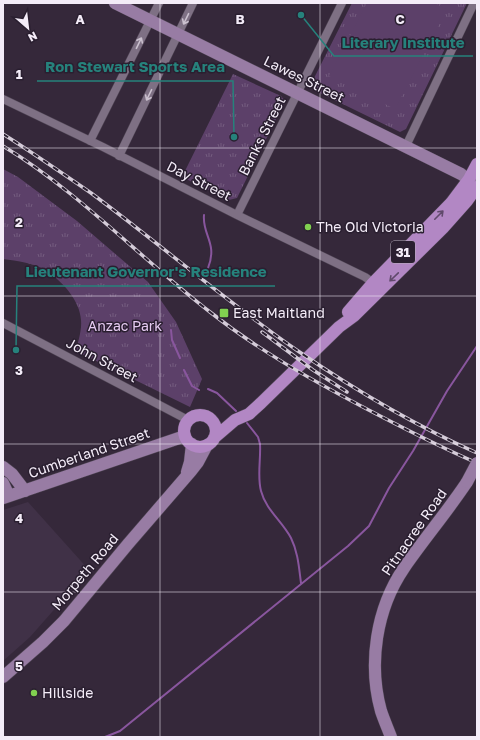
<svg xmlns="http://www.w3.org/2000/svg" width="480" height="740" font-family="'Golos Text',sans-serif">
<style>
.built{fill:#403147}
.park{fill:url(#park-tufts)}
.garden{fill:#5c4069}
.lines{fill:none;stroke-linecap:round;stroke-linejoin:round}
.stream{stroke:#89569e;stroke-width:2}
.street-casing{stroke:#504655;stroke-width:9}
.secondary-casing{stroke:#504655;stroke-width:13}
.primary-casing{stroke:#504655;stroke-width:13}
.street{stroke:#7e7084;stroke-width:8}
.secondary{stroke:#987ca4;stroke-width:12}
.primary{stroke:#b287c4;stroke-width:12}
.rail-casing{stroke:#d4cbd8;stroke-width:3.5}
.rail{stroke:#2a1f30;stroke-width:2;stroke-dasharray:6;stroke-linecap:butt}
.secondary-bridge-casing{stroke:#504655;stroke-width:13;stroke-linecap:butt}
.secondary-bridge{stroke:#987ca4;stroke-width:12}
.oneway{stroke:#cbc1cf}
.oneway2{stroke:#60496b}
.grid{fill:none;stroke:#f4ecf8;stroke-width:1;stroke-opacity:0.55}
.poi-dot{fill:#81d050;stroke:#2a1f30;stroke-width:1.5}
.labels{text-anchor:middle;stroke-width:3;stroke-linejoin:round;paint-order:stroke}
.shield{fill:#2a1f30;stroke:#b7aebc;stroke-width:1}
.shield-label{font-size:13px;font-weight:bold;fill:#f4ecf8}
.street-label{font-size:14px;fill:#f4ecf8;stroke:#2a1f30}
.poi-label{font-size:14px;fill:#f4ecf8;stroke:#2a1f30;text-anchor:start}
.park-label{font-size:14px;fill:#e6cbf2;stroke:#2a1f30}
.grid-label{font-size:13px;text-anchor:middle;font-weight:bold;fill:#f4ecf8;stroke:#2a1f30;stroke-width:3;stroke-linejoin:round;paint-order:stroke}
.leader{fill:none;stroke:#26827c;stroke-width:1.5}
.callout-dot{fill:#26827c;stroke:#2a1f30;stroke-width:1.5}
.callout-label{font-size:15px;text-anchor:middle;font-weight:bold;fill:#26827c;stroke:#2a1f30;stroke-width:3;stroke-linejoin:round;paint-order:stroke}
</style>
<defs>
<pattern id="park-tufts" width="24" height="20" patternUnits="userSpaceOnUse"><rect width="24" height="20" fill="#5c4069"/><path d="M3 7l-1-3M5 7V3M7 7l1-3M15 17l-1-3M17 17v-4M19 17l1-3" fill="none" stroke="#745c7f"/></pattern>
</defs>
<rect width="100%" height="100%" fill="#35283a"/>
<path class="built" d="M28,502L89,570L30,637L3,661V510Z"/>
<path class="park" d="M352,3H467L406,129L400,132L314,90L311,84Z
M233,74L281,96L285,101L237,198L229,200L182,177Z
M3,169L18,177L77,221L148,282L176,322L202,379L190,407L76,351C78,341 82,331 81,320C80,301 63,282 47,271C35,263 17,261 3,259Z"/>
<path class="garden" d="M367,3H434L447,9L395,109L329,76Z"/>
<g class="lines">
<path class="stream" d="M204,215C202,235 218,243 208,268
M171,330L172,340L180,358
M184,370L192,386L199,390
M208,389L217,393L236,411
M247,423L258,437L260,444C261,459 257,476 261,491C266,510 282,521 291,538C298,552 299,568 301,583
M105,737L120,731L348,546L369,526L389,488L413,451L447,391L477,346"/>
<defs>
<path id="street" d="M3,99L103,147L237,215L365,277L376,285
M90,141L159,3
M406,146L474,3
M119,156L193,3
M237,215L342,3
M3,323L188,420"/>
<path id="secondary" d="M115,3L461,174L476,185
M3,467L12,474L25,491
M187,472L190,462L192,444
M3,483L9,496
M3,498L185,436
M3,677L43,642L64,621L128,544L191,471L198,462L207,445
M391,737C388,729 384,720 381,711C368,664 376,609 404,568C424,539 447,512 467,482"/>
<path id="primary" d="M348,312L373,283L451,203L469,179L477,164
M184 431a16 16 0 1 1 32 0a16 16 0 1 1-32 0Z
M214,438L235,420L249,414L261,403L339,327L354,316L443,228L467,201L477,187"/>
</defs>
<use href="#street" class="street-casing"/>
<use href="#secondary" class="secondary-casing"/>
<use href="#primary" class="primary-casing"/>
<use href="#street" class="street"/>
<use href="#secondary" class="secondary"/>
<use href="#primary" class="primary"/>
<defs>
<path id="rail" d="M3,134C33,153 62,173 91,193C161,245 227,302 298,351C355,390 414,425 477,453
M3,146C79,192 140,258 210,312C257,349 308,378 361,406C399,426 438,446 477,463
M262,332L313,370L347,392"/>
</defs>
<use href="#rail" class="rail-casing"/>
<use href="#rail" class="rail"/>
<defs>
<path id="secondary-bridge" d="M467,482L477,463"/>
</defs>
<use href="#secondary-bridge" class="secondary-bridge-casing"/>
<use href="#secondary-bridge" class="secondary-bridge"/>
</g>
<defs><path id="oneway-shaft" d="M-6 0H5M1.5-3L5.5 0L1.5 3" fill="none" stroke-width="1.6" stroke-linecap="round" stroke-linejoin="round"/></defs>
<g class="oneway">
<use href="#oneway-shaft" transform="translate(186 19) rotate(116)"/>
<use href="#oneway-shaft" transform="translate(139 43) rotate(-64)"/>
<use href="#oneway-shaft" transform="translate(149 95) rotate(116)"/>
</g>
<g class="oneway2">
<use href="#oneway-shaft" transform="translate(439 215) rotate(-45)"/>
<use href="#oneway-shaft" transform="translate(394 277) rotate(136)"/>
</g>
<path class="grid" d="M160,3V737M320,3V737M3,148H477M3,296H477M3,444H477M3,592H477"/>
<g class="poi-dot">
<circle cx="308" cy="227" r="4"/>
<rect x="219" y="308" width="10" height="10" rx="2"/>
<circle cx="34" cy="693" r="4"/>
</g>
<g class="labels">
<rect class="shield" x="391" y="241" width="24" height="22" rx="3"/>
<g class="shield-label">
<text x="403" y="257">31</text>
</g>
<g class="street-label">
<text transform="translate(304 79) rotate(26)" y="5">Lawes Street</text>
<text transform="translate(262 136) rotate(-63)" y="5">Banks Street</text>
<text transform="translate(199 181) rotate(27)" y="5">Day Street</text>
<text transform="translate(102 360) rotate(28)" y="5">John Street</text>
<text transform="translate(89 453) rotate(-19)" y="5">Cumberland Street</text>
<text transform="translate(414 532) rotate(-55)" y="5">Pitnacree Road</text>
<text transform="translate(85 572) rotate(-50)" y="5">Morpeth Road</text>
</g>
<g class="poi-label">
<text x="316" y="232">The Old Victoria</text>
<text x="233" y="318">East Maitland</text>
<text x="42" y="698">Hillside</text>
</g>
<g class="park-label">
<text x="125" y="331">Anzac Park</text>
</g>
</g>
<g class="grid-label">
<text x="80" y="24">A</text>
<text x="240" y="24">B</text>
<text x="400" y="24">C</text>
<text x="19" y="79">1</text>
<text x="19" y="227">2</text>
<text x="19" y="375">3</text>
<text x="19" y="523">4</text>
<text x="19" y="671">5</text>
</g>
<path class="leader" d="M301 15L334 56H473M234 137L233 81H37M16 350L17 286H275"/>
<g class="callout-dot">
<circle cx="301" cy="15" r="4"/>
<circle cx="234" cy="137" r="4"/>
<circle cx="16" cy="350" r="4"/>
</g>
<g class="callout-label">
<text x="403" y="48">Literary Institute</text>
<text x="135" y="72">Ron Stewart Sports Area</text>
<text x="146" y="277">Lieutenant Governor's Residence</text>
</g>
<rect width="480" height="740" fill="none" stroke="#f4ecf8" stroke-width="8"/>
<g transform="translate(28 28) rotate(152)" stroke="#2a1f30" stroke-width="3" paint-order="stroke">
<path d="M0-3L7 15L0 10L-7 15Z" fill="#f4ecf8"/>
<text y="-6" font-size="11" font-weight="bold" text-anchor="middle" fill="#f4ecf8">N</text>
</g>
</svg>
